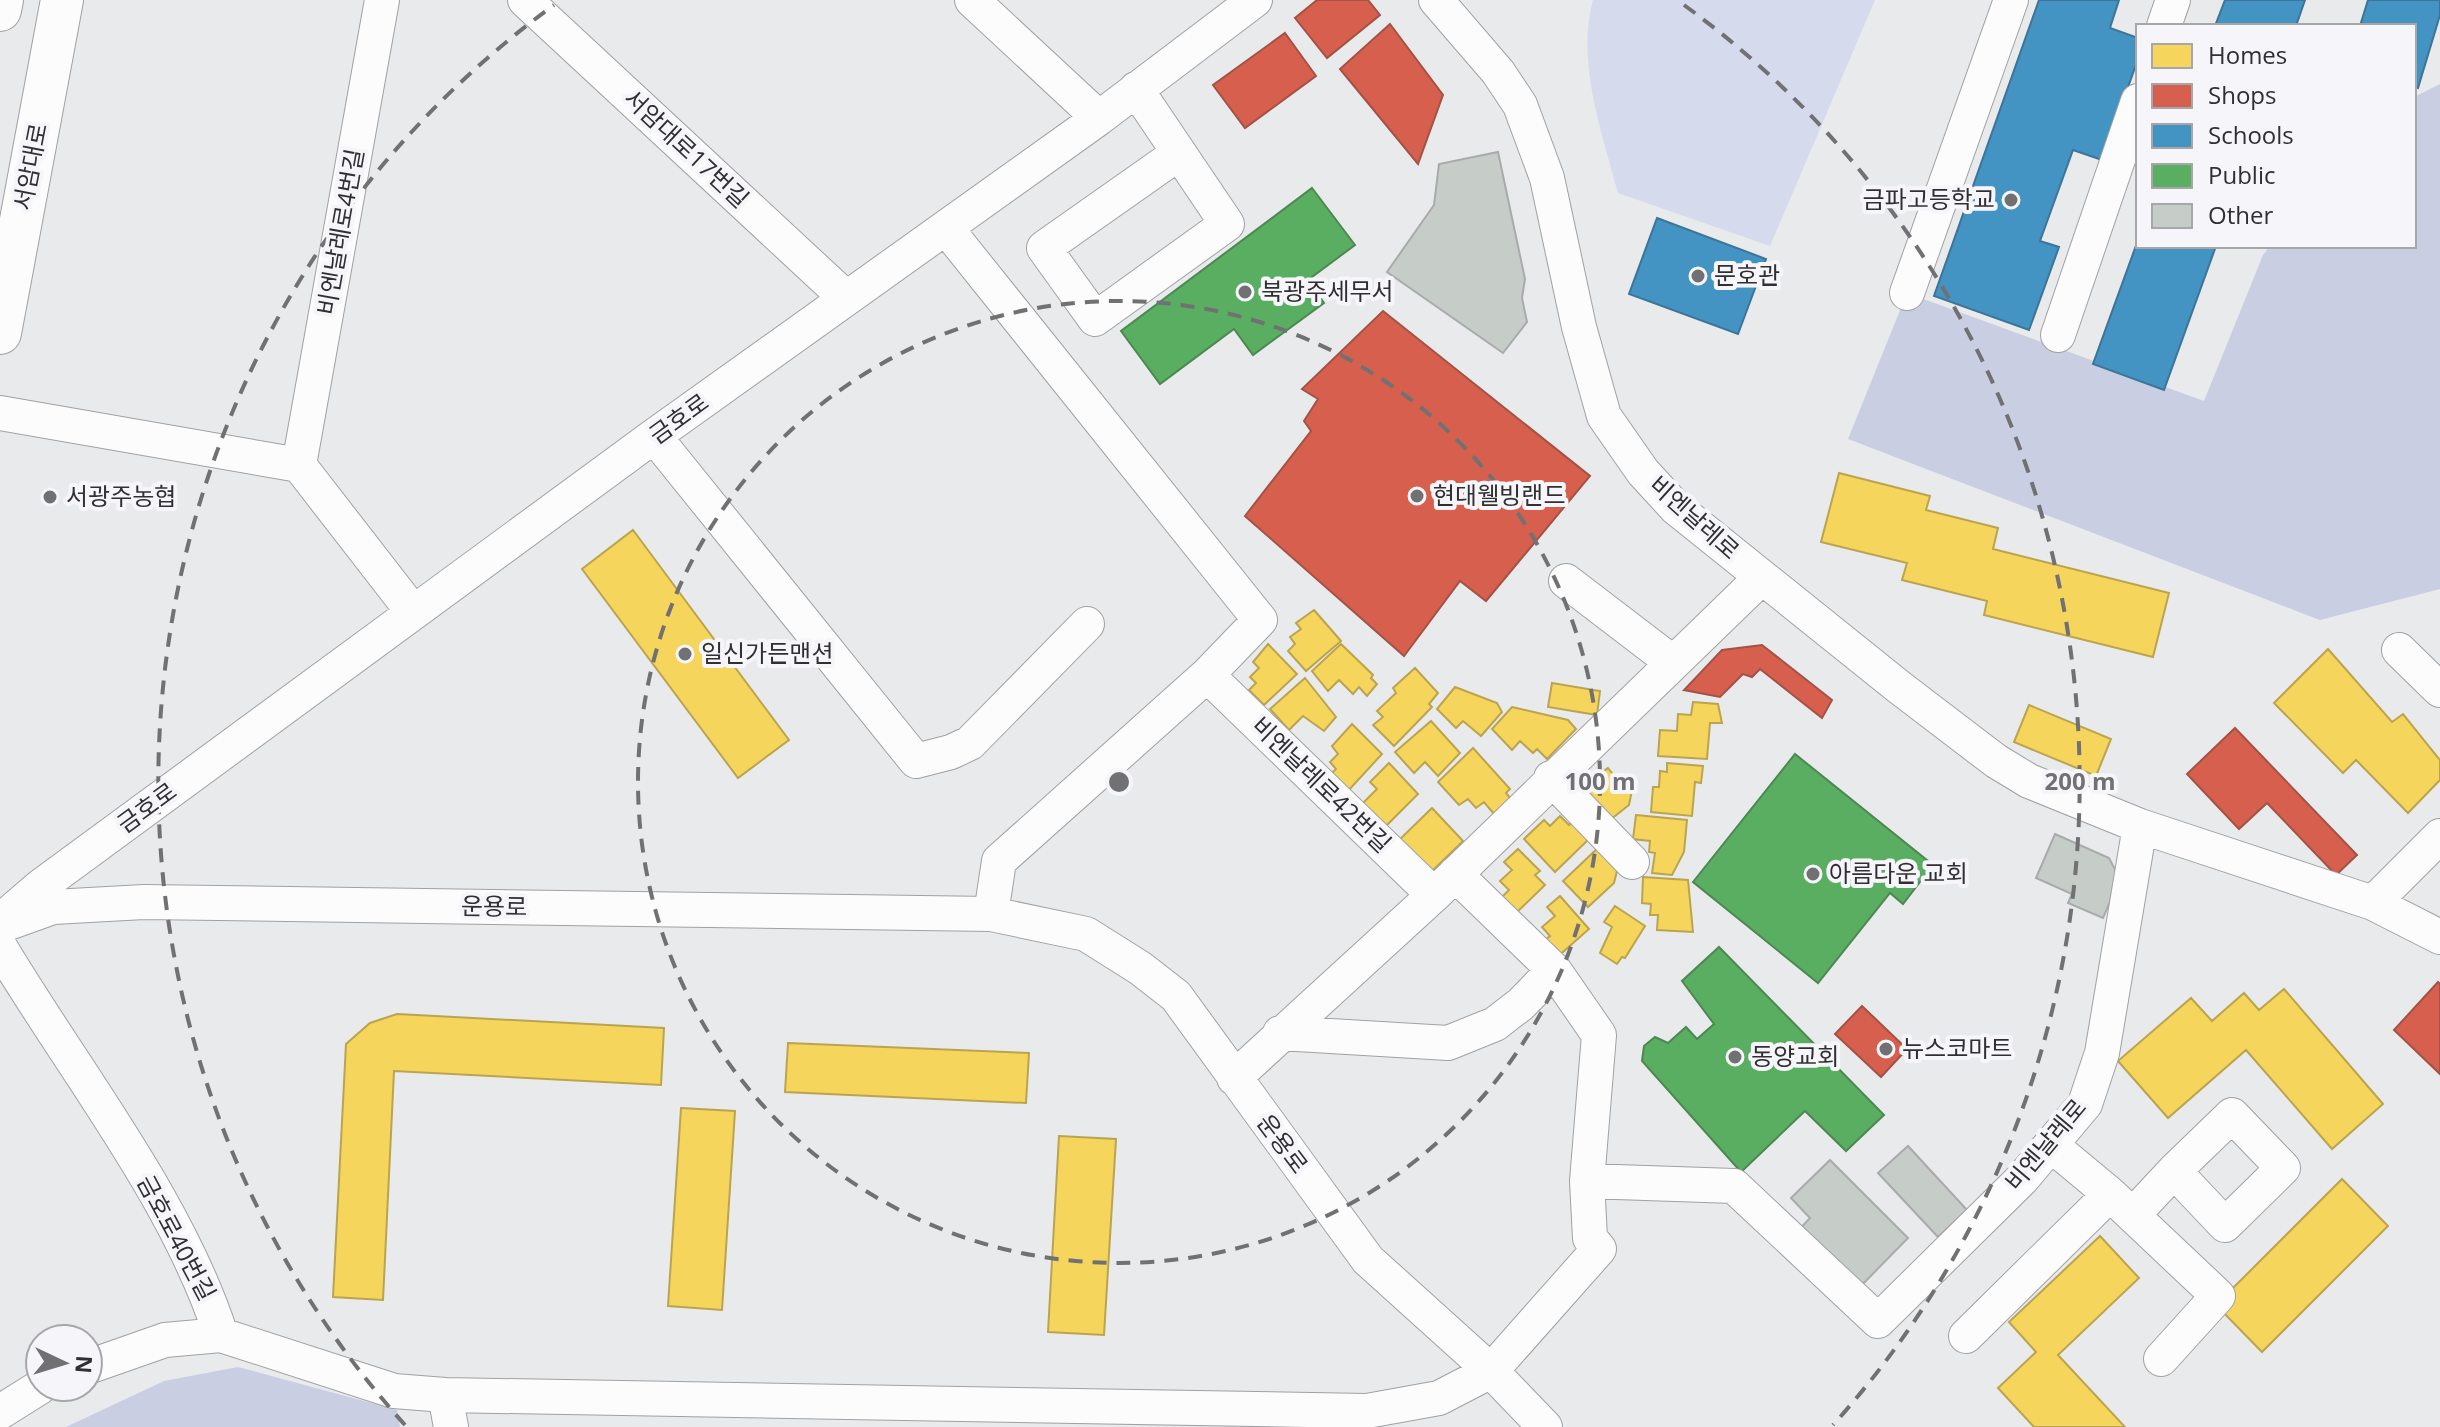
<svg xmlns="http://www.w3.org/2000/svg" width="2440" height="1427" font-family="'Open Sans','Noto Sans KR',sans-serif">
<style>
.green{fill:#d5daed}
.forest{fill:#c9cee3}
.homes{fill:#f6d55c;stroke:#bba44f;stroke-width:2}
.shops{fill:#d6604d;stroke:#a45245;stroke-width:2}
.schools{fill:#4393c3;stroke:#3d7598;stroke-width:2}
.public{fill:#5aae61;stroke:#4d8853;stroke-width:2}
.building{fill:#c6ccc7;stroke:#a9aaab;stroke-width:2}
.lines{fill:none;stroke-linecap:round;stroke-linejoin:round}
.minor-casing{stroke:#a0a1a3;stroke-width:36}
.major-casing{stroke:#a0a1a3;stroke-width:44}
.minor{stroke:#fcfcfc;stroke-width:34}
.major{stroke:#fcfcfc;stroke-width:42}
.ring{fill:none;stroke:#717173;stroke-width:4;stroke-dasharray:14 10}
.poi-dot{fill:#717173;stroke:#f6f6fa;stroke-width:3}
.labels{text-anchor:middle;stroke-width:8;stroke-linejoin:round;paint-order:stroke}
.street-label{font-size:24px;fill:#303032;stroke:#f6f6fa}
.poi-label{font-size:24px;fill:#303032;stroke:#f6f6fa;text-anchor:start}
.centre{fill:#717173;stroke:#f6f6fa;stroke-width:4}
.ring-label{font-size:24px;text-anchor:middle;font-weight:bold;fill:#717173;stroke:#f6f6fa;stroke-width:8;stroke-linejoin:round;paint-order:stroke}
</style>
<rect width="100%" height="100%" fill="#e9eaec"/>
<path class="green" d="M1593,0H1875L1770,246L1618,193C1602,133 1576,61 1593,0Z"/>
<path class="forest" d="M2440,84V589L2320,620L1848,439L1907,293L2204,401L2263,255L2270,246H2414V97Z
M238,1367L397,1410L400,1427H66L164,1381Z"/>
<path class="homes" d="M1839,473L1930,496L1926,510L1998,528L1993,549L2169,593L2153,657L1984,615L1987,601L1902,580L1907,563L1821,542Z
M633,530L789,740L738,778L582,569Z
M1314,610L1341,641L1306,671L1288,651L1295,644L1290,637L1301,629L1296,623Z
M1268,644L1297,674L1264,705L1249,690L1256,683L1250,677L1259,668L1253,662Z
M1341,644L1373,675L1371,678L1377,684L1367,696L1359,687L1353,694L1339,680L1328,691L1312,671Z
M2328,649L2392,722L2403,714L2440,760V780L2408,813L2356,760L2343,773L2274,703Z
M1415,668L1438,693L1429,704L1432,707L1394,746L1373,725L1383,717L1377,711L1396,693L1393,688Z
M1305,678L1336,717L1324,731L1303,716L1289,730L1270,709Z
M1552,683L1600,691L1597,715L1548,707Z
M1455,687L1497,703L1502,712L1481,736L1463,721L1456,728L1437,709Z
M1693,702L1718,704L1722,723H1710L1707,759L1658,756L1660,730L1677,731L1678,714L1691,715Z
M2029,705L2111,739L2096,776L2014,742Z
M1512,707L1568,720L1576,729L1547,759L1537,749L1533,753L1520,741L1512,750L1492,729Z
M1431,721L1460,753L1438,776L1425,762L1414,773L1395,752Z
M1352,724L1382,754L1347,792L1330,775L1336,769L1330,762L1338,754L1332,746Z
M1473,748L1510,789L1506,793L1511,799L1494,814L1484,802L1476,808L1468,799L1459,805L1438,782Z
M1389,763L1418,794L1384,828L1361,805L1377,789L1370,782Z
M1667,763L1703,766L1701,783L1695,782L1692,816L1651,812L1653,787H1659L1660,771L1667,772Z
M1608,768L1620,783L1624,779L1632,790L1629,805L1606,823L1585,794L1600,782L1596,777Z
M1432,808L1463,841L1426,877L1395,844Z
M1636,815L1687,820L1684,852L1672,875L1652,873L1655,853L1649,852L1650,841L1633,839Z
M1560,816L1569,825L1573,821L1590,838L1555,872L1524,839L1544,820L1550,826Z
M1599,847L1618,867L1614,883L1588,907L1563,881Z
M1518,849L1540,871L1535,875L1545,885L1514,915L1499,900L1509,890L1500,881L1512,870L1504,862Z
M1643,877L1688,880L1693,932L1657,930L1658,915H1650L1651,904L1642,903Z
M1560,896L1589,929L1555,959L1541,943L1550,936L1542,927L1555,916L1547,907Z
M1615,906L1645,926L1625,958L1622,957L1617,964L1600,953L1612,927L1604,922Z
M2284,989L2383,1104L2332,1149L2246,1050L2168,1118L2118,1061L2191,998L2212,1021L2244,993L2259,1010Z
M397,1014L664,1028L661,1085L394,1071L383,1300L333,1297L346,1044L370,1023Z
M788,1043L1029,1053L1026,1103L785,1092Z
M681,1108L735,1111L722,1310L668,1306Z
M1059,1136L1116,1139L1104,1335L1048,1332Z
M2342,1179L2388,1226L2262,1352L2216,1305Z
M2100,1236L2139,1278L2058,1355L2125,1427H2034L1998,1388L2036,1352L2009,1322Z"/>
<path class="shops" d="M1317,0H1368L1380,15L1327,58L1295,18Z
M1390,24L1443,95L1418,164L1340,69Z
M1285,33L1316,76L1245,128L1213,85Z
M1383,311L1590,476L1486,601L1460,581L1404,656L1245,516L1311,431L1304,421L1318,399L1302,389Z
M1762,645L1832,700L1822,718L1760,669L1752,677L1743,674L1720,697L1684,690L1722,650Z
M2235,728L2357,855L2336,875L2267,803L2239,829L2187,774Z
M2438,982L2440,984V1074L2394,1030Z
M1862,1006L1907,1049L1881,1077L1835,1034Z"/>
<path class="schools" d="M2039,0H2119L2110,28L2138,38V59L2102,160L2073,150L2040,241L2059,247L2029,330L1934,296Z
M2225,0H2305L2296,26H2215Z
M2368,0H2440V15L2418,88L2414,86V26H2360Z
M1657,218L1766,259L1738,334L1629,294Z
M2138,240V246H2216L2164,390L2093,364Z"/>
<path class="public" d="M1312,188L1355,245L1308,280L1324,303L1253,355L1234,329L1160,384L1121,331Z
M1795,754L1933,865L1903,904L1890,893L1818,983L1693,882Z
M1719,947L1884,1115L1846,1151L1805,1111L1741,1172L1642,1061L1644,1046L1655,1037L1668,1043L1686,1027L1697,1039L1714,1024L1682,981Z"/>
<path class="building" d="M1498,152L1525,279L1522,298L1527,322L1503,353L1387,272L1434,205L1439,164Z
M2055,834L2109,858L2120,879L2103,918L2068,903L2072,894L2036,878Z
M1908,1146L1967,1210L1938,1237L1878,1173Z
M1830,1160L1908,1238L1856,1291L1797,1232L1810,1218L1791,1198Z"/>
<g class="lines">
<defs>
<path id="minor" d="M525,0L846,298
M972,0L1099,118
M1436,0L1498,72L1520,105L1547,178L1579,327L1604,416L1643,472L1676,508L1899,687L1996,761L2029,781L2140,826L2373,903L2440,937
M2164,26L2173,0
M1136,89L1227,224L1095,319L1044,248L1179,153
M946,228L1260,620L1207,675L999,861L991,914
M1907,293L2011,0
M2058,335L2138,101
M0,413L299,465
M654,436L916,761L951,752L970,743L1087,624
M299,465L382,0
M299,465L413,612
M1566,581L1672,662
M2399,650L2440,690
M1207,675L1434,895
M1551,778L1632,862
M2373,903L2440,836
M6,916L41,886L654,436L1099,118L1255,0
M0,926L53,907L144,902L991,914L1086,934L1140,968L1176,996L1368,1260L1491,1371L1545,1427
M0,947C74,1071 176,1197 221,1335L394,1391L445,1395L1367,1411L1439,1398L1491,1371L1599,1249L1590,1238L1587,1181L1599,1035L1554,970L1455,874
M1280,1033L1448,1043L1495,1024L1521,1004L1554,970
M1234,1078L1434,895L1761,578
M2232,1115L2283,1168L2225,1225L2174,1171Z
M2051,1145L2110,1194
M1587,1181L1734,1186L1878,1321L2022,1179L2085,1104L2102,1053L2140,826
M2133,1215L2174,1171
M1966,1336L2110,1194L2218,1296L2161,1359
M88,1367L165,1340L221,1335
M445,1395L451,1427
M0,1412L40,1387"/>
<path id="major" d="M0,10L2,0
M0,333L62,0"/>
</defs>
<use href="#minor" class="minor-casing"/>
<use href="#major" class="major-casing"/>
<use href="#minor" class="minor"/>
<use href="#major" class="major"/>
</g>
<g class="ring">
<circle cx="1119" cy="782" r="481"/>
<path d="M405 1425A961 961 0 0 1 554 5M1684 5A961 961 0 0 1 1833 1425"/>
</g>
<g class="poi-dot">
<circle cx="2011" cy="200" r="8"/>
<circle cx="1698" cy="276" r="8"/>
<circle cx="1245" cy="292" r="8"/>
<circle cx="1417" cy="496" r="8"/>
<circle cx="50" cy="497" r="8"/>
<circle cx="685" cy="654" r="8"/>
<circle cx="1813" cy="874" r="8"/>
<circle cx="1886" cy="1049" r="8"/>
<circle cx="1735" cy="1057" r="8"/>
</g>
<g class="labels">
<g class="street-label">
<text transform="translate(686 149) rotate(43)" y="8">서암대로17번길</text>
<text transform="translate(31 167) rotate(-79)" y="8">서암대로</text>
<text transform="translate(341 232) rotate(-80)" y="8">비엔날레로4번길</text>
<text transform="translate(679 419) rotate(-36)" y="8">금호로</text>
<text transform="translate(1694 518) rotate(42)" y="8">비엔날레로</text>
<text transform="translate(1321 785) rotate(44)" y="8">비엔날레로42번길</text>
<text transform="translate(147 808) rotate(-36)" y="8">금호로</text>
<text transform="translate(494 907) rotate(1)" y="8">운용로</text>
<text transform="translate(1282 1144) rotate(53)" y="8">운용로</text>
<text transform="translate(2046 1145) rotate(-50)" y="8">비엔날레로</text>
<text transform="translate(176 1238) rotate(62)" y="8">금호로40번길</text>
</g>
<g class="poi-label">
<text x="1995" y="208" text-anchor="end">금파고등학교</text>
<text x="1714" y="284">문호관</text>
<text x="1261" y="300">북광주세무서</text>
<text x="1433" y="504">현대웰빙랜드</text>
<text x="66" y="505">서광주농협</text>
<text x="701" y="662">일신가든맨션</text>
<text x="1829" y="882">아름다운 교회</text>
<text x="1902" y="1057">뉴스코마트</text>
<text x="1751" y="1065">동양교회</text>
</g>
</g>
<circle cx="1119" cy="782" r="12" class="centre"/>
<g class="ring-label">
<text x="1600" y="790">100 m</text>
<text x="2080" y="790">200 m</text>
</g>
<rect x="2136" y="24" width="280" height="224" fill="#f6f6fa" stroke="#a7a7aa" stroke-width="2"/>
<rect x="2152" y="44" width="40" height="24" fill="#f6d55c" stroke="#a7a7aa" stroke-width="2"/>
<text x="2208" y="64" font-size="24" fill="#303032">Homes</text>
<rect x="2152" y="84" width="40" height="24" fill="#d6604d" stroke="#a7a7aa" stroke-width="2"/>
<text x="2208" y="104" font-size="24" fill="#303032">Shops</text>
<rect x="2152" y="124" width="40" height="24" fill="#4393c3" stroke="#a7a7aa" stroke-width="2"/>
<text x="2208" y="144" font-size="24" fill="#303032">Schools</text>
<rect x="2152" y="164" width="40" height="24" fill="#5aae61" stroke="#a7a7aa" stroke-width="2"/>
<text x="2208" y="184" font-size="24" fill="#303032">Public</text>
<rect x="2152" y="204" width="40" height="24" fill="#c6ccc7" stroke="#a7a7aa" stroke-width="2"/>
<text x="2208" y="224" font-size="24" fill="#303032">Other</text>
<g transform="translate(64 1363) rotate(94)"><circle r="38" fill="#f6f6fa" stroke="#a7a7aa" stroke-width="2"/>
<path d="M0-6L14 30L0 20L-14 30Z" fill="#717173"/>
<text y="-12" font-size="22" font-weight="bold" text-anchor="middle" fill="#303032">N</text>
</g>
</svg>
